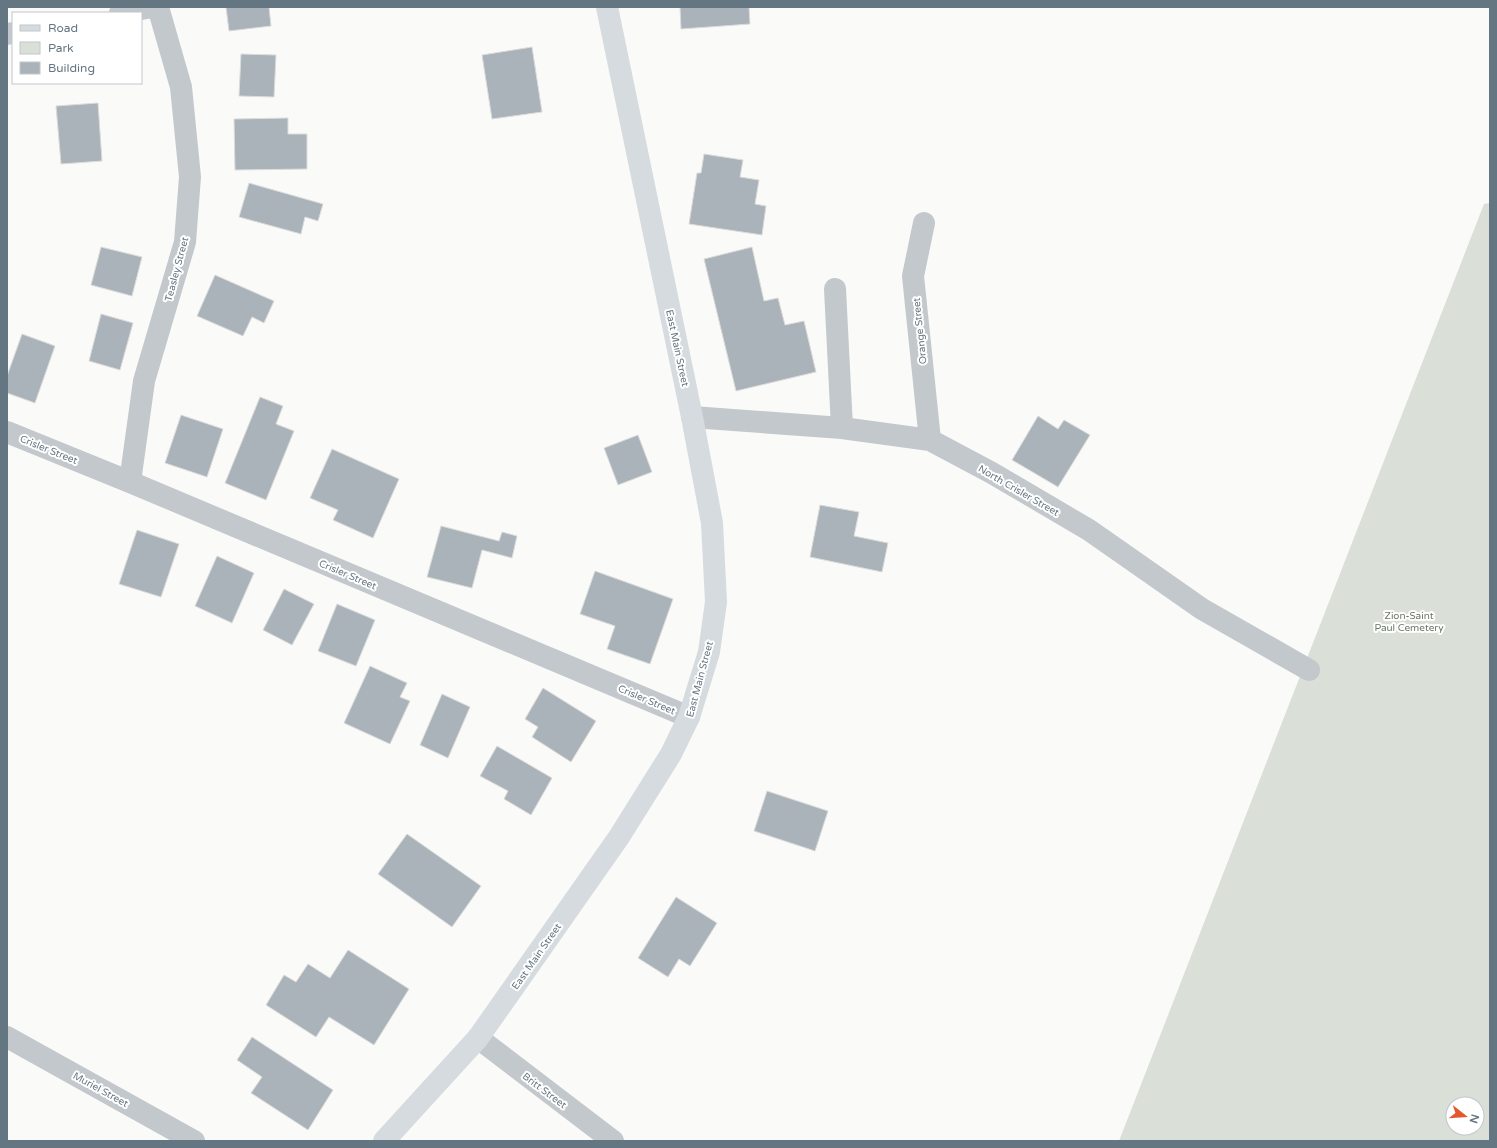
<svg xmlns="http://www.w3.org/2000/svg" width="1497" height="1148" font-family="'Varela Round',sans-serif">
<style>
.green{fill:#dadfd7;fill-rule:evenodd}
.building{fill:#aab3b9;stroke:#dcdcda}
.lines{fill:none;stroke-linecap:round;stroke-linejoin:round}
.minor{stroke:#c3c8cc;stroke-width:22}
.major{stroke:#d6dbdf;stroke-width:22}
.labels{text-anchor:middle;stroke-width:4;stroke-linejoin:round;paint-order:stroke}
.street-label{font-size:10px;fill:#657683;stroke:#fff}
.park-label{font-size:10px;fill:#687a64;stroke:#fff}
</style>
<rect width="100%" height="100%" fill="#fafaf8"/>
<path class="green" d="M1490,203V1141H1119L1484,204ZM1453,1104H1477V1128H1453Z"/>
<path class="building" d="M226,7H269L271,26L229,31Z
M680,7H749L750,24L681,29Z
M532,47L542,112L492,119L482,55Z
M241,54L276,55L274,97L239,96Z
M98,103L102,161L61,164L56,106Z
M288,118V134H307V169L235,170L234,119Z
M704,154L743,160L740,177L759,180L755,204L766,206L762,235L689,224L697,173H701Z
M249,183L323,204L318,221L305,217L301,234L239,217Z
M101,247L142,257L132,296L91,285Z
M752,247L764,301L778,298L785,325L804,321L816,372L736,391L704,259Z
M215,275L274,301L264,323L252,317L243,336L197,316Z
M101,314L133,323L120,370L89,361Z
M22,334L55,346L35,403L7,393V376Z
M260,397L283,406L276,424L294,431L266,500L225,483Z
M181,415L223,429L207,477L165,463Z
M1038,416L1058,429L1064,420L1090,435L1058,487L1012,460Z
M638,435L652,472L618,485L604,448Z
M332,449L399,479L373,538L333,520L338,510L310,498Z
M820,505L859,512L854,536L888,543L882,572L810,557Z
M441,526L499,541L502,532L517,536L512,558L482,550L472,588L427,577Z
M137,530L179,544L161,597L119,584Z
M217,556L254,573L232,623L195,606Z
M595,571L673,599L650,664L607,649L615,626L580,614Z
M284,589L314,604L292,645L263,630Z
M337,604L375,620L356,666L318,651Z
M370,666L407,683L400,697L410,701L390,744L344,723Z
M543,688L596,721L571,762L532,737L538,727L525,719Z
M442,694L470,707L448,758L420,745Z
M497,746L552,778L531,815L504,799L508,791L480,776Z
M767,791L828,811L815,851L754,831Z
M407,834L481,886L452,927L378,874Z
M676,897L717,923L690,966L679,959L668,977L638,958Z
M348,950L409,989L374,1045L329,1017L316,1037L266,1005L284,975L296,982L308,964L330,978Z
M252,1037L333,1090L308,1130L251,1093L262,1077L237,1060Z"/>
<g class="lines">
<path class="minor" d="M120,13L152,7
M7,34L13,33
M924,223L913,276L930,440
M835,289L842,428
M692,417L842,428L930,440L992,473L1089,530L1202,609L1309,670
M7,432L130,482L689,717
M130,482L144,381L185,242L190,177L181,87L158,7
M7,1037L194,1141
M478,1038L613,1141"/>
<path class="major" d="M384,1141L478,1038L619,837L671,754L689,717L709,652L716,602L712,523L692,417L607,7"/>
</g>
<g class="labels">
<g class="street-label">
<text transform="translate(176 269) rotate(-75)" y="4">Teasley Street</text>
<text transform="translate(919 331) rotate(-96)" y="4">Orange Street</text>
<text transform="translate(678 348) rotate(78)" y="4">East Main Street</text>
<text transform="translate(49 449) rotate(22)" y="4">Crisler Street</text>
<text transform="translate(1019 490) rotate(30)" y="4">North Crisler Street</text>
<text transform="translate(348 574) rotate(23)" y="4">Crisler Street</text>
<text transform="translate(699 679) rotate(-75)" y="4">East Main Street</text>
<text transform="translate(647 699) rotate(23)" y="4">Crisler Street</text>
<text transform="translate(536 956) rotate(-55)" y="4">East Main Street</text>
<text transform="translate(101 1089) rotate(29)" y="4">Muriel Street</text>
<text transform="translate(545 1090) rotate(37)" y="4">Britt Street</text>
</g>
<g class="park-label">
<text x="1409" y="619">Zion-Saint<tspan x="1409" dy="12">Paul Cemetery</tspan></text>
</g>
</g>
<rect width="1497" height="1148" fill="none" stroke="#657683" stroke-width="16"/>
<rect x="12" y="12" width="130" height="72" fill="#ffffff" stroke="#c1c8cd"/>
<rect x="20" y="25" width="20" height="6" fill="#d6dbdf" stroke="#c1c8cd"/>
<text x="48" y="32" font-size="12" fill="#657683">Road</text>
<rect x="20" y="42" width="20" height="12" fill="#dadfd7" stroke="#c1c8cd"/>
<text x="48" y="52" font-size="12" fill="#657683">Park</text>
<rect x="20" y="62" width="20" height="12" fill="#aab3b9" stroke="#c1c8cd"/>
<text x="48" y="72" font-size="12" fill="#657683">Building</text>
<g transform="translate(1465 1116) rotate(107)"><circle r="19" fill="#ffffff" stroke="#c1c8cd"/>
<path d="M0-3L7 15L0 10L-7 15Z" fill="#e4572e"/>
<text y="-6" font-size="11" font-weight="bold" text-anchor="middle" fill="#657683">N</text>
</g>
</svg>
